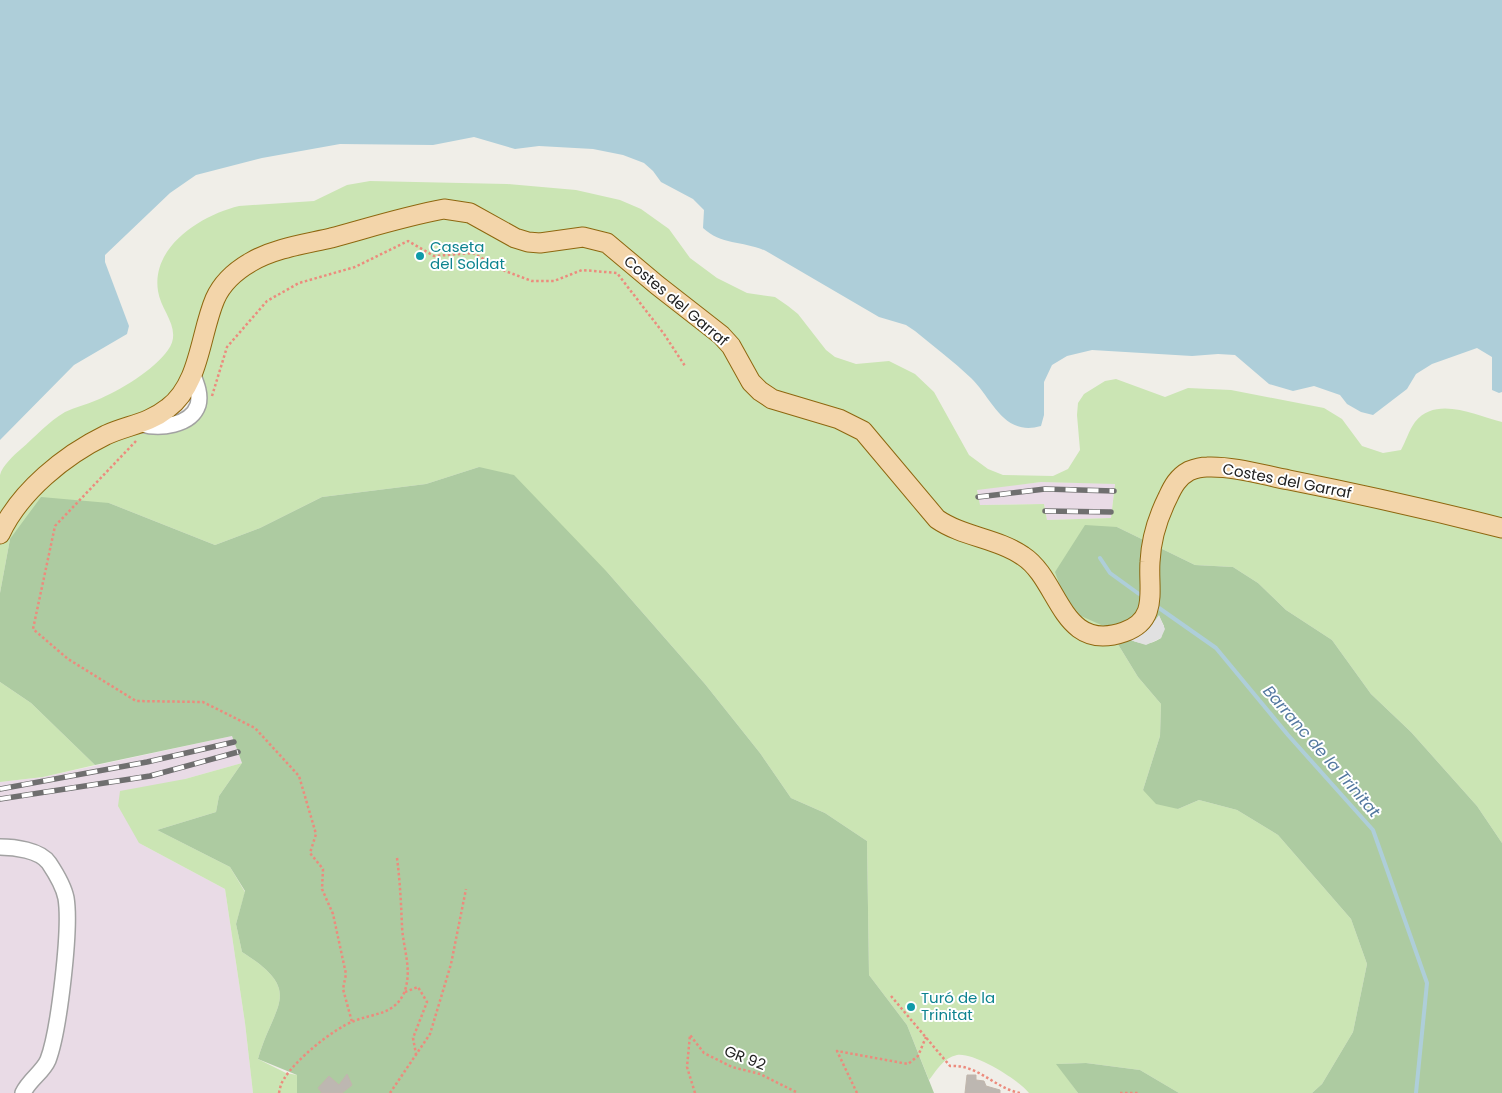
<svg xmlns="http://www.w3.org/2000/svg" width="1502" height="1093" font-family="Poppins,sans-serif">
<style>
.industrial{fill:#e9dbe6}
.grass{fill:#cbe5b4;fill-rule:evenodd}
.forest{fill:#adcba1;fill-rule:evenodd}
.parking{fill:#e1e1e1}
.water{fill:#aeced9}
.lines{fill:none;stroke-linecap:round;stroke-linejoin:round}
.stream{stroke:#aeced9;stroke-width:4}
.building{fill:#bdb7b1;stroke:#c1b6ac}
.minor-casing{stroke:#a2a2a2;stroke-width:18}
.major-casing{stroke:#8e670f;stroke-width:21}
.path{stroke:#ec8b7d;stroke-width:2.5;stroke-dasharray:2.5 2.5;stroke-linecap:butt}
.minor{stroke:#fff;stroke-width:15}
.major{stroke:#f3d5aa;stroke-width:19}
.rail-casing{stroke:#6f6f6f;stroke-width:5.5}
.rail{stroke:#fff;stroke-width:4;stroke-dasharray:11;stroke-linecap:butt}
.culture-dot{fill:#0f9aa8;stroke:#fff;stroke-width:2}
.labels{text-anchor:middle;stroke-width:4;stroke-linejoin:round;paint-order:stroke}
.culture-label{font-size:15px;fill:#0d838f;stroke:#fff;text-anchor:start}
.street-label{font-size:15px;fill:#212121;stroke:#fff}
.water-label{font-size:16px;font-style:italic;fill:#5378a0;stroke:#fff}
</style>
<rect width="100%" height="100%" fill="#f0eee8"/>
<path class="industrial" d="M1041,482L1115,483L1111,518L1047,520L1044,504L979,505L977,489Z
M232,736L242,763L185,779L139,843L225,889L245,1023L253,1093H0V782L43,777Z"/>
<path class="grass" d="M370,181L507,184L576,190L620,200L641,209L669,229L690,258L717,278L747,293L775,297L788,306L798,314L826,350L835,357L856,364L889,361L915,374L934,392L969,455L988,469L1003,475L1053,476L1068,469L1080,450L1077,415L1078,403L1084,394L1105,381L1116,379L1165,397L1188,388L1231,390L1324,408L1342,419L1362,446L1383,453L1401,450C1406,441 1409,430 1415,422C1437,395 1476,416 1502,422V843L1477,806L1411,732L1371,694L1332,640L1286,610L1258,583L1233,567L1195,565L1117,527L1108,628L1138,677L1161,704L1160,736L1143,790L1178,809L1199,800L1237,810L1278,835L1351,919L1367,964L1353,1032L1322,1084L1312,1093H1179L1140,1070L1086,1063L1057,1064L1078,1093H1029C1019,1080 974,1052 957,1055C943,1058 937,1070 929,1080L907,1025L869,975L867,841L825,813L791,798L760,753L705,684L608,573L479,467L426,484L322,497L260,528L215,545L109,503L10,539L0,593C0,565 0,537 0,509C0,499 0,486 0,475C2,466 14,455 21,449C35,437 48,422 65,412C75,407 86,405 97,400C119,391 154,370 168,350C183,329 161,312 158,291C151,246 202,215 239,206L314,201L347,185ZM202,382L183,426L141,434C172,419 183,411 202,382ZM1041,482L1115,484L1111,518L1047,520L1044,504L980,505L977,490Z
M0,682L31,703L95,765L43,777L0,782Z
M242,763L219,796L216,812L157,830L230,867L245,892L236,924L242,952C305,992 274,1003 258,1059L286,1073L297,1075V1093H253L245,1023L225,889L139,843L118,806L120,791L185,779Z"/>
<path class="forest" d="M479,467L514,475L608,573L705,684L760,753L791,798L825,813L867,841L869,975L907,1025L934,1093H297V1075L258,1059C274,1003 305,992 242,952L236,924L245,891L230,867L157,830L216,812L219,796L242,763L232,736L95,765L31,703L0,682V593L10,539L41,497L109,503L215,545L260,528L322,497L426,484Z
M1085,525L1117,527L1195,565L1233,567L1258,583L1286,610L1332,640L1371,694L1411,732L1477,806L1502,843V1093H1312L1322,1084L1353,1032L1367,964L1351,919L1278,835L1237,810L1199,800L1178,809L1156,804L1143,790L1160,736L1161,704L1138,677L1108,628L1081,616L1063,594L1055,572ZM1159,616L1164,626L1161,638C1150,645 1143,645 1131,640L1148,630Z
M1086,1063L1140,1070L1179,1093H1078L1056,1064Z"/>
<path class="parking" d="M1159,615L1165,629L1161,638L1146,645L1130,640L1148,630Z"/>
<path class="water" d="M0,0H1502V392L1499,393L1492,390V357L1477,348L1432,364L1416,374L1407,389L1373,415L1361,412L1347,404L1340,395L1314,386L1293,391L1269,384L1235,355L1218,354L1192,356L1092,350L1067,356L1052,365L1044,382V415L1041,426C1003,437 992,398 971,378C953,361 933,346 915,331L906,325L879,317L766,251C744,241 721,245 703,228L704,210L693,199L661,182L653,171L644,163L623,155L593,149L539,146L515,149L474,137L433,145L340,144L262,158L196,175L170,193L105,255V262L129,326L127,334L74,365L0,440Z"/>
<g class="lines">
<path class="stream" d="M1100,558L1110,573L1139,594
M1159,608L1216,648L1288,735L1373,830L1427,983L1416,1093"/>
</g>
<path class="building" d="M347,1074L352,1085L342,1093H322L318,1088L329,1076L339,1085Z
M967,1075H976V1080L984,1081L986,1086L1000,1090V1093H965Z"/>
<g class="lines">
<defs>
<path id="minor" d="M142,424C159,429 191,426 198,405C201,394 196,383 192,373
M0,847C14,847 40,850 49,863C55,872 64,888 66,898C71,928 59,1031 48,1060C43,1072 29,1080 23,1093"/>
<path id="major" d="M0,534C20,491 65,455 106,435C128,425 148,424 168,408C200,384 200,334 215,299C222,283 237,270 251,262C275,248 305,244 331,238C368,228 406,216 444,209L470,213L515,238L528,242L540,243L583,237L607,243L657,285L721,335L731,346L751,382L760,391L772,399L839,419L863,431L937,519C963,537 997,538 1023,556C1060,580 1061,654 1124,632C1159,620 1148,590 1150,562C1151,539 1158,517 1168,497C1173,486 1178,477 1189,471C1194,469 1201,467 1207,467C1234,466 1263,475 1289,480C1360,494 1431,510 1502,528"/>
</defs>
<use href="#minor" class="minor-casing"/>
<use href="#major" class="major-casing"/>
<path class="path" d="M212,396L227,347L267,301L299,283L355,267L408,241L434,256L473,253L505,271L532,281H554L582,270L617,273L664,334L685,366
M136,441L55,526L33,629L68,659L136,701L203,702L255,728L299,776L316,834L310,853L323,869L322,889L333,914L346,974L343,989L352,1022
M405,992L418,987L427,1002L413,1038L416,1054
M891,996L950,1066C978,1064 994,1088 1020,1093
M279,1093C280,1088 281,1083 284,1079C295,1060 333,1029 354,1021C374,1013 394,1015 404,993C413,970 403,949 402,926C401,903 400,881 397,858
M390,1093L430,1034L451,964L466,889
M695,1093L687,1067L690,1035L704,1053L732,1067L760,1074L798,1093
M857,1093L837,1051L908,1064L918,1056L926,1037
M1120,1093H1139"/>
<use href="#minor" class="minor"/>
<use href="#major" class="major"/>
<defs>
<path id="rail" d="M978,497L1045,489L1114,491
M1045,511L1111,512
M0,789L147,762L234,742
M0,799L150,776L238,752"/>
</defs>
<use href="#rail" class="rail-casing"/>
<use href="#rail" class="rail"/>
</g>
<g class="culture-dot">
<circle cx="420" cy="256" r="5"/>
<circle cx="911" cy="1007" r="5"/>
</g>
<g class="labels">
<g class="culture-label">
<text x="430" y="252">Caseta<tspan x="430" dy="17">del Soldat</tspan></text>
<text x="921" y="1003">Turó de la<tspan x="921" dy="17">Trinitat</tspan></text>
</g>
<g class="street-label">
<text transform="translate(676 301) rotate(40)" y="5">Costes del Garraf</text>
<text transform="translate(1287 481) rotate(11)" y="5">Costes del Garraf</text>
<text transform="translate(745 1058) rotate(21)" y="5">GR 92</text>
</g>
<g class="water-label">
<text transform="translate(1322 751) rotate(49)" y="6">Barranc de la Trinitat</text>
</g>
</g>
</svg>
